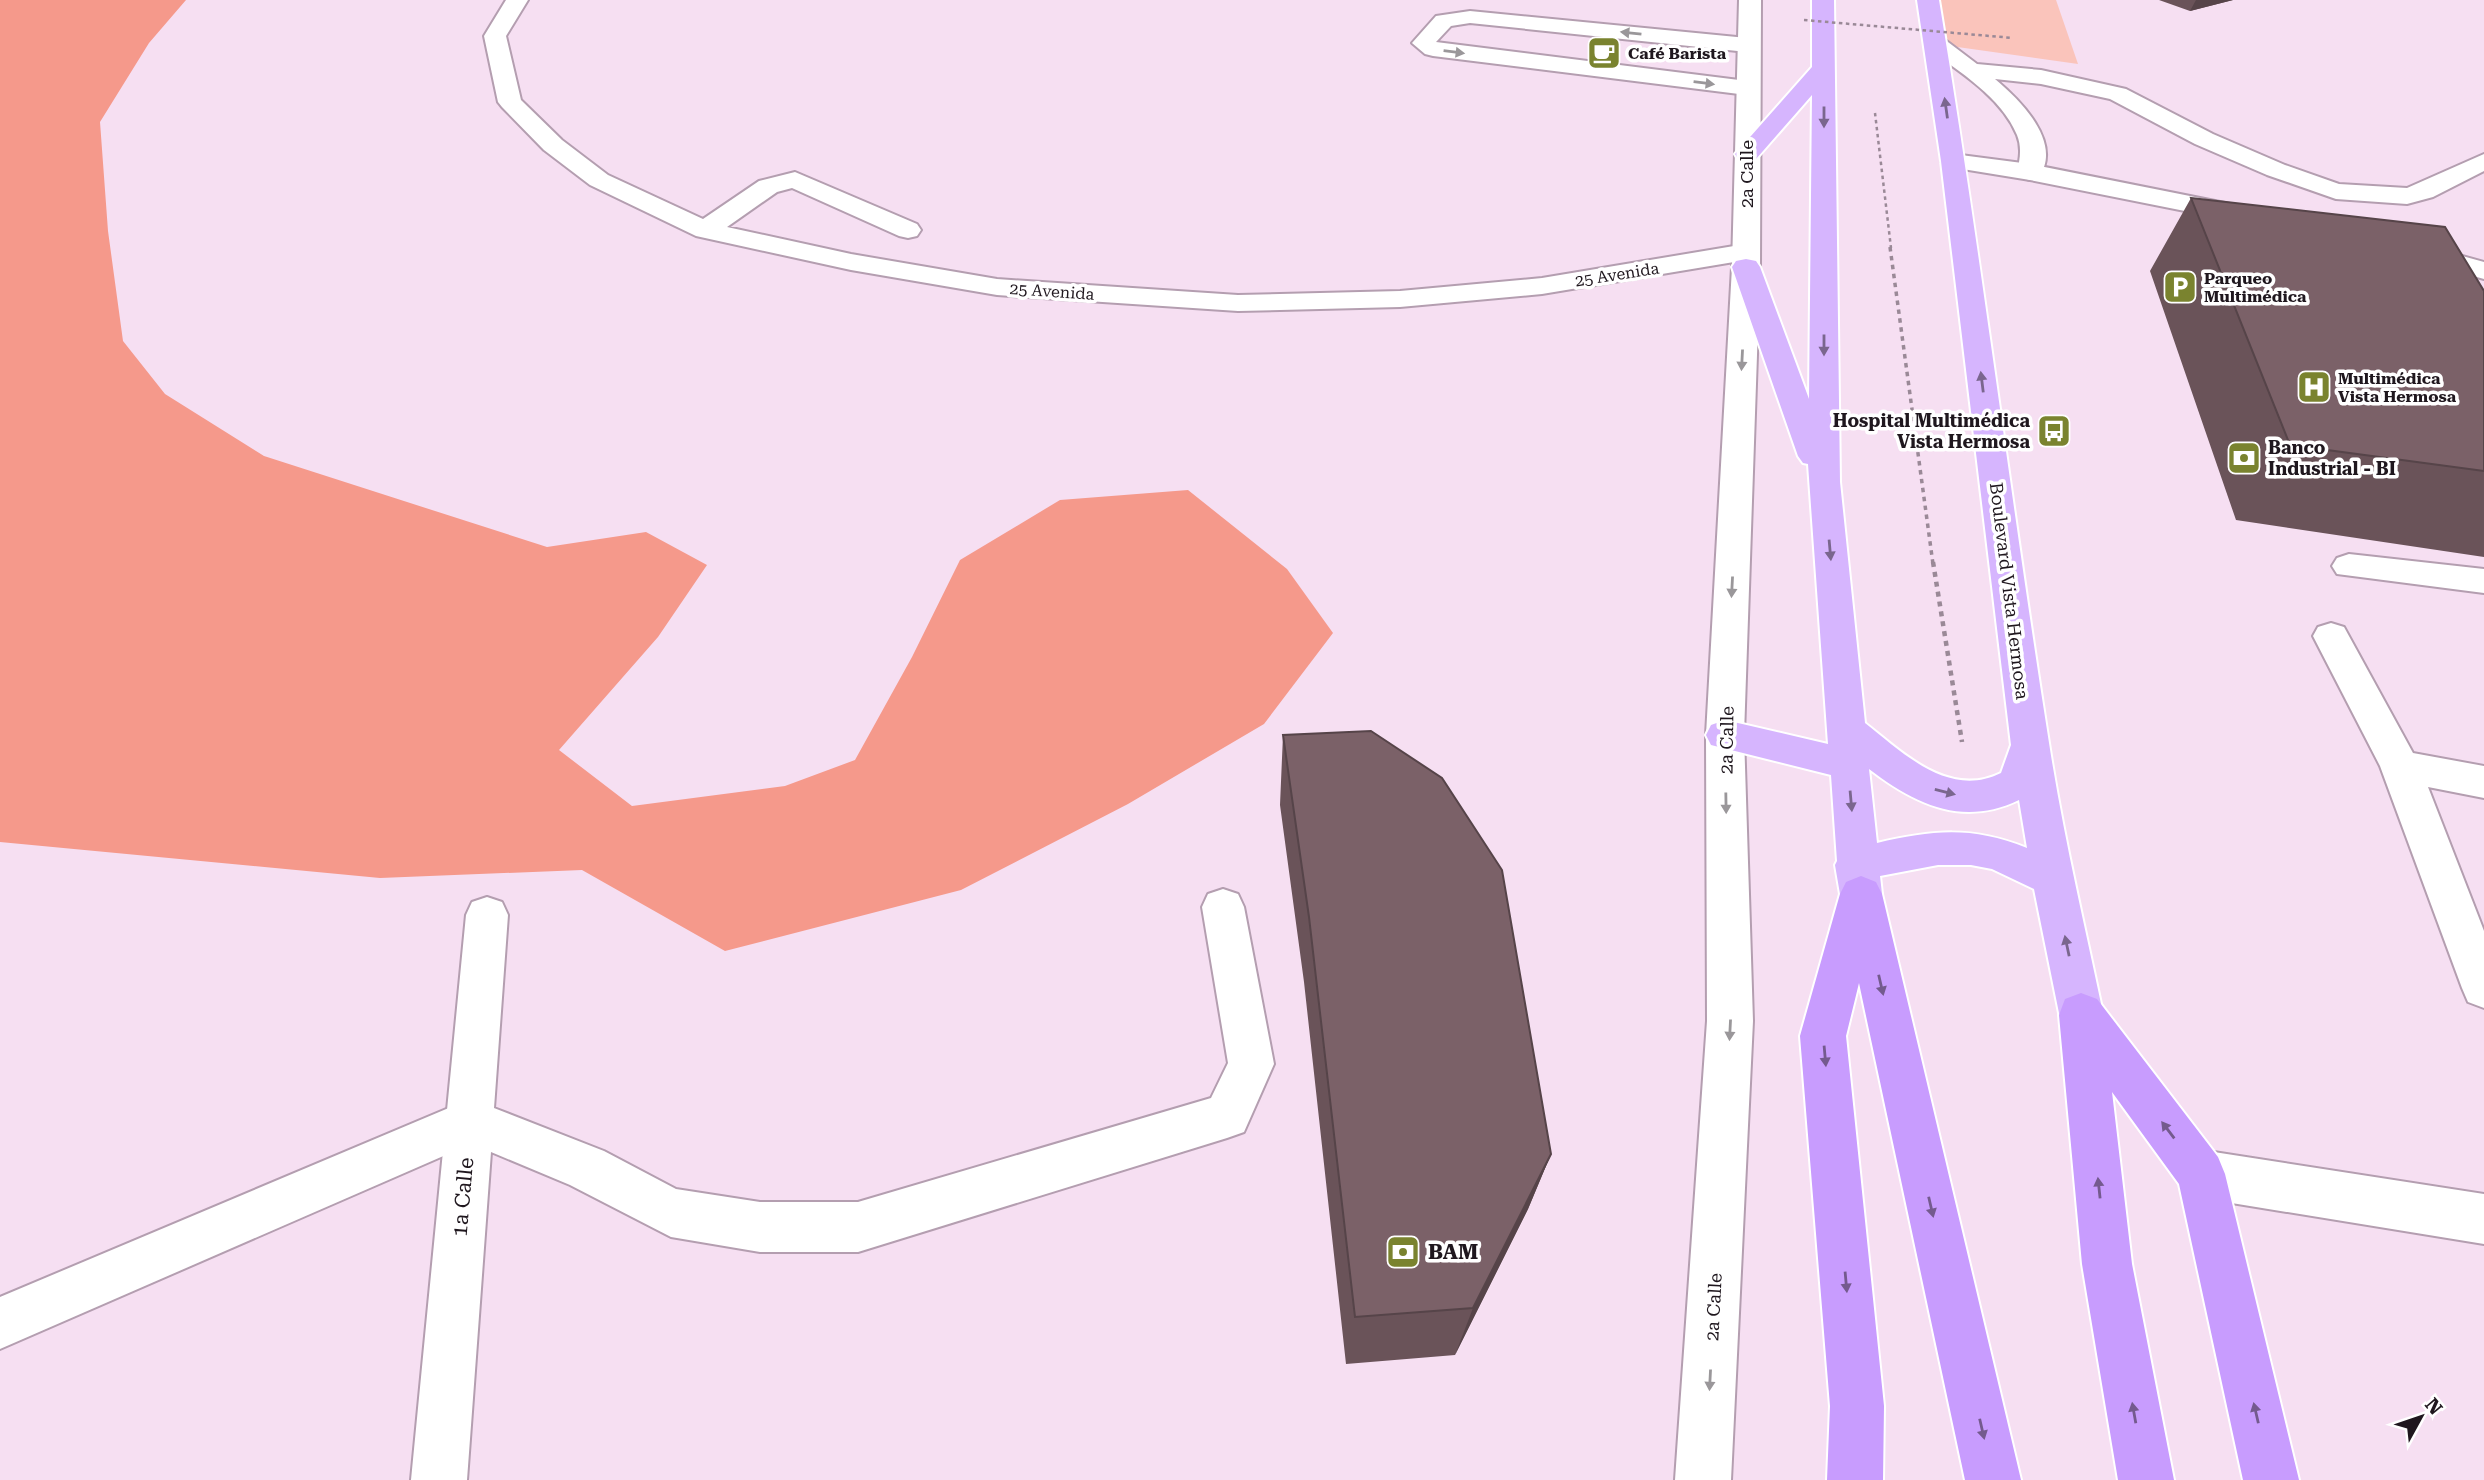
<svg xmlns="http://www.w3.org/2000/svg" width="2484" height="1480" font-family="'Roboto Serif',serif">
<style>
.green{fill:#fac4bb}
.forest{fill:#f5998b}
.lines{fill:none;stroke-linecap:round;stroke-linejoin:round}
.service-casing{stroke:#b49eb0;stroke-width:4}
.minor-casing{stroke:#b49eb0;stroke-width:4}
.tertiary-casing{stroke:#b49eb0;stroke-width:4}
.primary-casing{stroke:#fff;stroke-width:4}
.trunk-casing{stroke:#fff;stroke-width:4}
.path-far2{stroke:#9a8997;stroke-width:2.5;stroke-dasharray:3.5 3.5;stroke-linecap:butt}
.path-far1{stroke:#9a8997;stroke-width:3.5;stroke-dasharray:4.5 4.5;stroke-linecap:butt}
.path{stroke:#9a8997;stroke-width:4.5;stroke-dasharray:5 5;stroke-linecap:butt}
.service{fill:#fff;fill-rule:evenodd}
.minor{fill:#fff;fill-rule:evenodd}
.tertiary{fill:#fff;fill-rule:evenodd}
.primary{fill:#d6b5fe;fill-rule:evenodd}
.trunk{fill:#c89cfe;fill-rule:evenodd}
.path-bridge{stroke:#9a8997;stroke-width:2.5;stroke-dasharray:3.5 3.5;stroke-linecap:butt}
.wall{fill:#6a5359}
.shaded-wall{fill:#564449}
.building{fill:#7b6168;stroke:#564449;stroke-width:2}
.oneway{fill:#9a979a}
.oneway2{fill:#7a668e}
.oneway3{fill:#745a8e}
.labels{text-anchor:middle;stroke-width:7;stroke-linejoin:round;paint-order:stroke}
.far-poi-label{font-size:16px;font-weight:bold;fill:#1f171e;stroke:#fff;text-anchor:start}
.far-street-label{font-size:16px;fill:#1f171e;stroke:#fff}
.street-label{font-size:18px;fill:#1f171e;stroke:#fff}
.poi-label{font-size:18px;font-weight:bold;fill:#1f171e;stroke:#fff;text-anchor:end}
.near-street-label{font-size:21px;fill:#1f171e;stroke:#fff}
.near-poi-label{font-size:21px;font-weight:bold;fill:#1f171e;stroke:#fff;text-anchor:start}
</style>
<rect width="100%" height="100%" fill="#f6dff2"/>
<path class="green" d="M1928,0H2056L2078,64L1936,44Z"/>
<path class="forest" d="M0,0H186L149,43L100,122L108,231L123,341L165,394L264,456L547,547L646,532L707,565L658,637L559,750L632,806L785,786L855,760L912,657L960,560L1060,500L1188,490L1287,569L1333,633L1264,724L1128,804L961,890L725,951L582,870L380,878L0,842Z"/>
<g class="lines">
<defs>
<path id="service" d="M1470,11L1747,38L1755,40L1758,45L1755,50L1747,52L1470,23L1451,26L1436,42L1747,81L1755,83L1759,88L1755,93L1747,95L1433,56L1425,54L1412,43L1436,16Z
M1936,37L1944,39L1977,64L2041,70L2126,89L2213,134L2285,165L2339,184L2407,188L2484,154V171L2433,197L2407,204L2336,199L2267,175L2195,144L2110,99L2041,84L1995,79C2020,100 2063,142 2039,177L2030,180L2021,177L2017,172C2020,159 2022,147 2017,135C2002,98 1959,71 1928,49L1925,44L1928,39Z
M2349,554L2484,569V593L2337,574L2332,566L2337,558Z
M2331,623L2344,627L2413,753L2484,766V798L2428,787L2484,931V1008L2468,1002L2462,988L2380,766L2313,636L2318,627Z
M470,1099L487,1105L494,1121L487,1137L0,1349V1297Z"/>
<path id="minor" d="M506,0H528L506,36L521,100L562,140L608,175L703,219L759,181L795,172L917,224L921,230L917,236L908,238L899,236L792,188L777,192L727,227L851,254L997,279L1238,295L1400,291L1542,278L1746,244L1756,246L1760,252L1756,258L1746,260L1542,294L1400,307L1238,311L997,295L851,270L696,236L590,185L544,150L502,107L498,102L484,36Z
M1953,154L2030,164L2240,206L2249,208L2253,214L2249,220L2240,222L2030,180L1944,166L1941,161L1944,156Z
M2419,244L2484,262V279L2409,258L2405,252L2409,246Z
M1223,889L1238,894L1244,907L1274,1064L1244,1132L1227,1138L858,1252H760L671,1237L570,1185L491,1152L467,1480H411L466,915L472,902L487,897L502,902L508,915L494,1108L604,1151L676,1189L760,1202H858L1211,1098L1228,1063L1202,907L1208,894Z
M2201,1150L2484,1194V1244L2201,1198L2184,1191L2177,1174L2184,1157Z"/>
<path id="tertiary" d="M1739,0H1761L1760,267L1744,735L1753,1021L1731,1480H1675L1707,1021L1706,735L1732,267Z"/>
<path id="primary" d="M1812,0H1834L1840,482L1865,723C1903,753 1949,799 2001,773L2011,745L1941,161L1917,0H1939C1980,247 2010,496 2049,743C2063,834 2084,923 2103,1013L2097,1027L2081,1033L2065,1027L2059,1013L2034,889L1992,869L1971,865H1938L1880,876L1882,894L1876,906L1861,912L1846,906L1840,894L1835,865L1837,861L1831,775L1711,745L1706,735L1711,725L1725,720L1828,744L1808,464L1803,463L1798,456L1732,267L1736,261L1746,259L1756,261L1760,267L1809,399L1812,95L1756,159L1747,161L1738,159L1735,154L1812,67ZM1869,769C1916,805 1963,827 2019,800L2027,848C1972,826 1933,830 1877,843Z"/>
<path id="trunk" d="M1861,876L1876,882L1882,894L2021,1480H1965L1859,983L1846,1036L1884,1406L1883,1480H1827L1830,1406L1800,1036L1840,894L1846,882Z
M2081,993L2097,999L2218,1157L2225,1174L2299,1480H2243L2179,1184L2112,1092L2132,1264L2174,1480H2118L2082,1264L2059,1015L2065,999Z"/>
</defs>
<use href="#service" class="service-casing"/>
<use href="#minor" class="minor-casing"/>
<use href="#tertiary" class="tertiary-casing"/>
<use href="#primary" class="primary-casing"/>
<use href="#trunk" class="trunk-casing"/>
<path class="path-far2" d="M1875,113L1891,248"/>
<path class="path-far1" d="M1890,247L1933,564"/>
<path class="path" d="M1933,562L1962,742"/>
<use href="#service" class="service"/>
<use href="#minor" class="minor"/>
<use href="#tertiary" class="tertiary"/>
<use href="#primary" class="primary"/>
<use href="#trunk" class="trunk"/>
<path class="path-bridge" d="M1804,20L2013,38"/>
</g>
<path class="wall" d="M2159,0H2233L2190,11Z
M2191,198L2484,291V557L2236,520L2150,271Z
M1283,735L1551,1154L1528,1209L1455,1355L1346,1364L1304,982L1280,805Z"/>
<path class="shaded-wall" d="M2196,0H2233L2190,11Z
M1551,1154L1528,1209L1455,1355L1473,1308Z"/>
<path class="building" d="M2191,198L2445,227L2484,291V471L2290,445Z
M1371,731L1442,778L1502,870L1551,1154L1473,1308L1355,1317L1309,917L1283,735Z"/>
<defs><path id="oneway-solid" d="M-6-.8H1V-3.2L6.5 0L1 3.2V.8H-6Z" transform="scale(1.75)"/></defs>
<g class="oneway">
<use href="#oneway-solid" transform="translate(1631 33) rotate(-174)"/>
<use href="#oneway-solid" transform="translate(1454 52) rotate(7)"/>
<use href="#oneway-solid" transform="translate(1704 83) rotate(7)"/>
<use href="#oneway-solid" transform="translate(1742 360) rotate(93)"/>
<use href="#oneway-solid" transform="translate(1732 587) rotate(93)"/>
<use href="#oneway-solid" transform="translate(1726 803) rotate(89)"/>
<use href="#oneway-solid" transform="translate(1730 1030) rotate(93)"/>
<use href="#oneway-solid" transform="translate(1710 1380) rotate(93)"/>
</g>
<g class="oneway2">
<use href="#oneway-solid" transform="translate(1946 108) rotate(-98)"/>
<use href="#oneway-solid" transform="translate(1824 117) rotate(90)"/>
<use href="#oneway-solid" transform="translate(1824 345) rotate(90)"/>
<use href="#oneway-solid" transform="translate(1982 382) rotate(-97)"/>
<use href="#oneway-solid" transform="translate(1830 550) rotate(85)"/>
<use href="#oneway-solid" transform="translate(1945 792) rotate(14)"/>
<use href="#oneway-solid" transform="translate(1851 801) rotate(85)"/>
<use href="#oneway-solid" transform="translate(2067 946) rotate(-102)"/>
</g>
<g class="oneway3">
<use href="#oneway-solid" transform="translate(1881 985) rotate(77)"/>
<use href="#oneway-solid" transform="translate(1825 1056) rotate(85)"/>
<use href="#oneway-solid" transform="translate(2168 1130) rotate(-127)"/>
<use href="#oneway-solid" transform="translate(2099 1188) rotate(-96)"/>
<use href="#oneway-solid" transform="translate(1931 1207) rotate(77)"/>
<use href="#oneway-solid" transform="translate(1846 1282) rotate(85)"/>
<use href="#oneway-solid" transform="translate(2134 1413) rotate(-100)"/>
<use href="#oneway-solid" transform="translate(2256 1413) rotate(-103)"/>
<use href="#oneway-solid" transform="translate(1982 1429) rotate(77)"/>
</g>
<defs>
<symbol id="cafe-square" viewBox="-11 -11 22 22"><rect x="-9" y="-9" width="18" height="18" rx="4" fill="#7a832f" stroke="#fff"/><path d="M-5.5-4.5H6V0H3Q3 3.5 0 3.5H-2.5Q-5.5 3.5-5.5 0ZM3-3.2v2h1.7v-2ZM-6 4.5H4V6H-6Z" fill="#fff"/></symbol>
<symbol id="parking-square" viewBox="-11 -11 22 22"><rect x="-9" y="-9" width="18" height="18" rx="4" fill="#7a832f" stroke="#fff"/><path d="M-3.5-5.5H1a3.5 3.5 0 0 1 0 7H-1V5.5H-3.5ZM-1-3.4V-.6H.8a1.4 1.4 0 0 0 0-2.8Z" fill="#fff"/></symbol>
<symbol id="hospital-square" viewBox="-11 -11 22 22"><rect x="-9" y="-9" width="18" height="18" rx="4" fill="#7a832f" stroke="#fff"/><path d="M-5-5h3v3.5h4V-5h3V5h-3V1.5h-4V5h-3Z" fill="#fff"/></symbol>
<symbol id="bus-square" viewBox="-11 -11 22 22"><rect x="-9" y="-9" width="18" height="18" rx="4" fill="#7a832f" stroke="#fff"/><path d="M-5-6H5V4H4V6H2V4H-2V6H-4V4H-5ZM-3.5-4V0h7V-4ZM-3.5 1.2v1.5H-2V1.2ZM2 1.2v1.5H3.5V1.2Z" fill="#fff"/></symbol>
<symbol id="bank-square" viewBox="-11 -11 22 22"><rect x="-9" y="-9" width="18" height="18" rx="4" fill="#7a832f" stroke="#fff"/><path d="M-6-4H6V4H-6ZM0-2.3a2.3 2.3 0 1 0 0 4.6a2.3 2.3 0 1 0 0-4.6Z" fill="#fff"/></symbol>
</defs>
<g fill-rule="evenodd">
<use href="#cafe-square" x="1585" y="34" width="38" height="38"/>
<use href="#parking-square" x="2161" y="268" width="38" height="38"/>
<use href="#hospital-square" x="2295" y="368" width="38" height="38"/>
<use href="#bus-square" x="2035" y="412" width="38" height="38"/>
<use href="#bank-square" x="2225" y="439" width="38" height="38"/>
<use href="#bank-square" x="1384" y="1233" width="38" height="38"/>
</g>
<g class="labels">
<g class="far-poi-label">
<text x="1628" y="59">Café Barista</text>
<text x="2204" y="284">Parqueo<tspan x="2204" dy="18">Multimédica</tspan></text>
<text x="2338" y="384">Multimédica<tspan x="2338" dy="18">Vista Hermosa</tspan></text>
</g>
<g class="far-street-label">
<text transform="translate(1617 274) rotate(-9)" y="6">25 Avenida</text>
<text transform="translate(1052 291) rotate(4)" y="6">25 Avenida</text>
</g>
<g class="street-label">
<text transform="translate(1747 174) rotate(-90)" y="6">2a Calle</text>
<text transform="translate(2009 591) rotate(83)" y="6">Boulevard Vista Hermosa</text>
<text transform="translate(1727 740) rotate(-89)" y="6">2a Calle</text>
<text transform="translate(1714 1307) rotate(-87)" y="6">2a Calle</text>
</g>
<g class="poi-label">
<text x="2030" y="427">Hospital Multimédica<tspan x="2030" dy="21">Vista Hermosa</tspan></text>
<text x="2268" y="454" text-anchor="start">Banco<tspan x="2268" dy="21">Industrial - BI</tspan></text>
</g>
<g class="near-street-label">
<text transform="translate(463 1197) rotate(-85)" y="7">1a Calle</text>
</g>
<g class="near-poi-label">
<text x="1428" y="1259">BAM</text>
</g>
</g>
<g transform="translate(2421 1417) rotate(50)" stroke="#ffffff" stroke-width="5" paint-order="stroke">
<path d="M0-5L12 26L0 18L-12 26Z" fill="#1f171e"/>
<text y="-10" font-size="19" font-weight="bold" text-anchor="middle" fill="#1f171e">N</text>
</g>
</svg>
